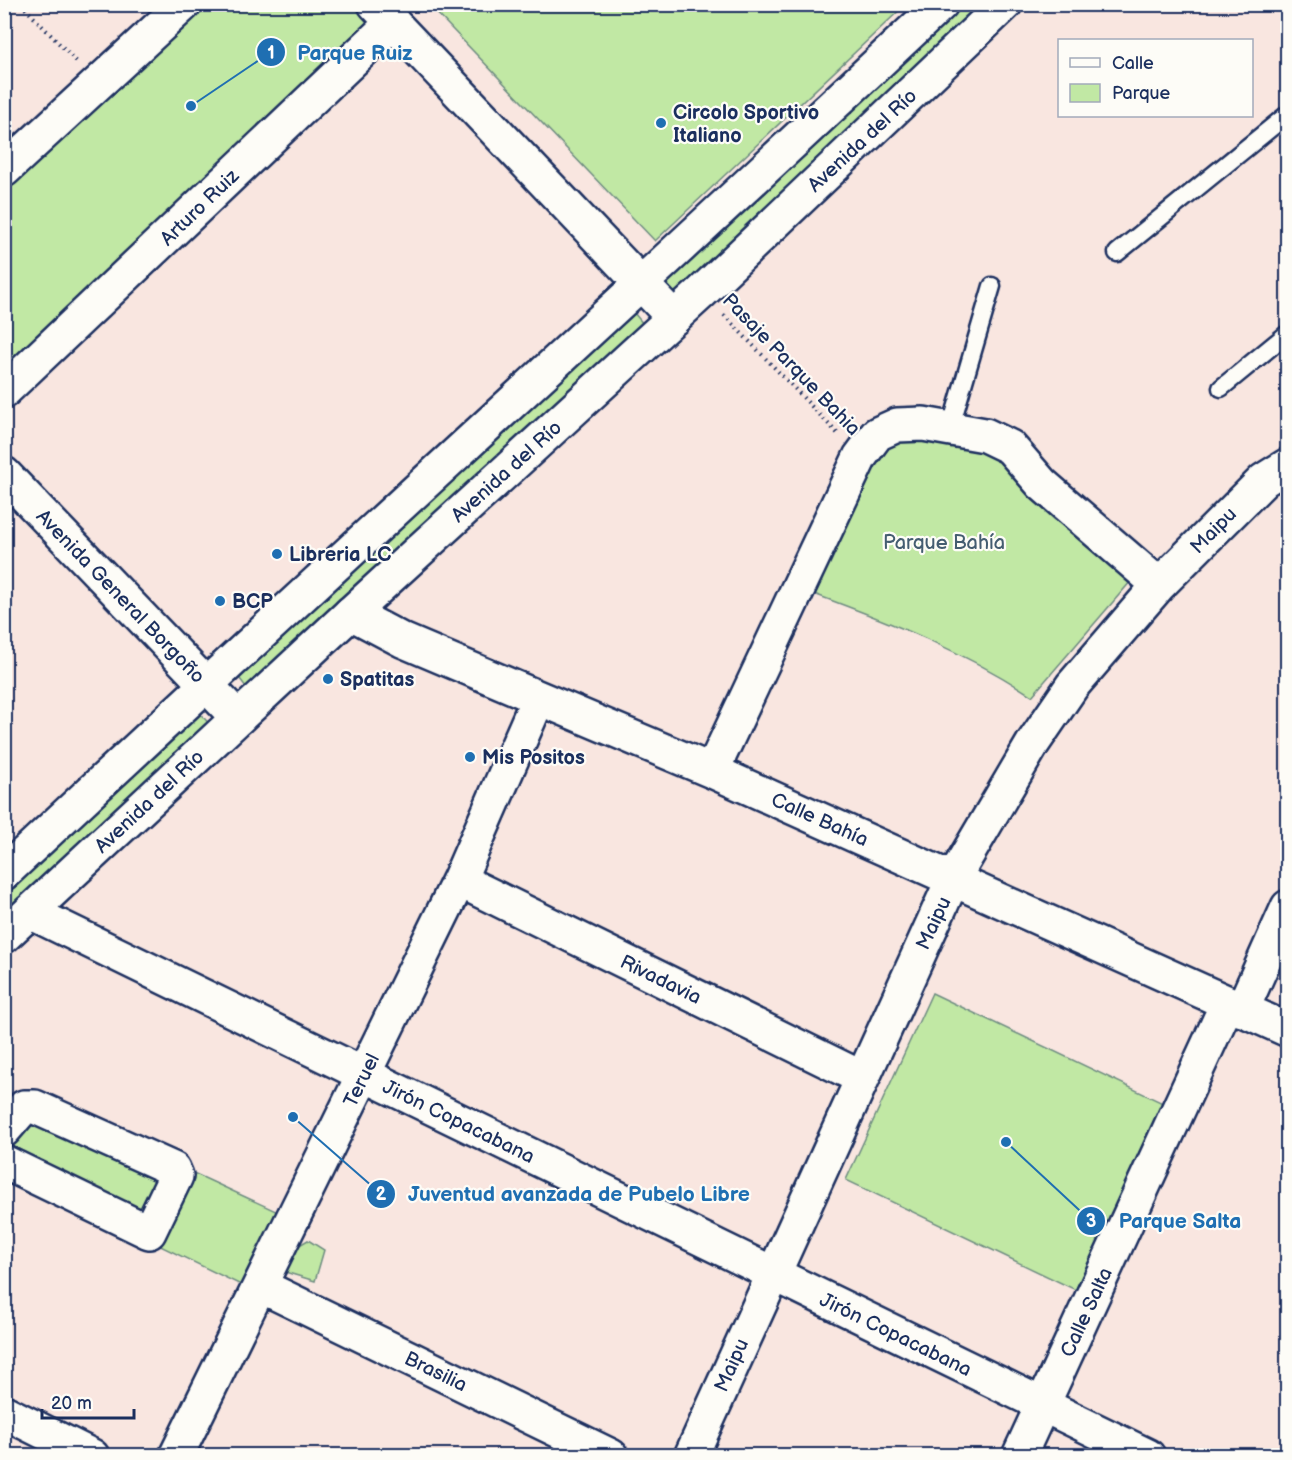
<svg xmlns="http://www.w3.org/2000/svg" width="1292" height="1460" font-family="'Balsamiq Sans',sans-serif">
<style>
.green{fill:#c1e8a4;stroke:#6e8c81;stroke-width:1.5}
.lines{fill:none;stroke-linecap:round;stroke-linejoin:round}
.lane-casing{stroke:#1b2f5e;stroke-width:21}
.street-casing{stroke:#1b2f5e;stroke-width:38}
.secondary-casing{stroke:#1b2f5e;stroke-width:38}
.path{stroke:#1b2f5e;stroke-width:4;stroke-dasharray:1.5 4.5;stroke-linecap:butt}
.lane{stroke:#fdfcf7;stroke-width:16}
.street{stroke:#fdfcf7;stroke-width:33}
.secondary{stroke:#fdfcf7;stroke-width:33}
.poi-dot{fill:#1f6fb2;stroke:#fdfcf7;stroke-width:2}
.labels{text-anchor:middle;stroke-width:4.5;stroke-linejoin:round;paint-order:stroke}
.poi-label{font-size:20px;font-weight:bold;fill:#1b2f5e;stroke:#fdfcf7;text-anchor:start}
.street-label{font-size:20px;fill:#1b2f5e;stroke:#fdfcf7}
.park-label{font-size:20px;fill:#445d70;stroke:#fdfcf7}
.leader{fill:none;stroke:#1f6fb2;stroke-width:2}
.callout-dot{fill:#1f6fb2;stroke:#fdfcf7;stroke-width:2}
.mark-label{font-size:18px;text-anchor:middle;font-weight:bold;fill:#fff}
.callout-label{font-size:21px;text-anchor:middle;font-weight:bold;fill:#1f6fb2;stroke:#fdfcf7;stroke-width:4.5;stroke-linejoin:round;paint-order:stroke}
</style>
<rect width="100%" height="100%" fill="#f9e6e0"/>
<filter id="ink" filterUnits="userSpaceOnUse"><feTurbulence type="fractalNoise" baseFrequency=".0167" numOctaves="2"/><feDisplacementMap in="SourceGraphic" scale="12" xChannelSelector="R" yChannelSelector="G"/><feConvolveMatrix kernelMatrix="1 2 1 2 8 2 1 2 1" color-interpolation-filters="sRGB"/></filter>
<g filter="url(#ink)">
<path class="green" d="M205,5H359L375,21L5,373V190Z
M429,5H905L655,241Z
M954,5H987L678,297H668L661,282Z
M629,307L644,325L249,691L237,675Z
M903,438L975,445L997,455L1033,500L1055,520L1131,581L1032,696C964,651 890,622 814,594L875,462L884,448Z
M197,710L212,727L5,918V889Z
M932,993L1167,1105L1080,1292L846,1180Z
M28,1117L161,1181L140,1214L7,1151L5,1144Z
M189,1171L278,1212L243,1286L152,1242Z
M308,1240L324,1250L315,1281L285,1272L291,1250Z"/>
<g class="lines">
<defs>
<path id="lane" d="M1117,253L1288,114
M1221,388L1288,333
M950,429L992,286"/>
<path id="street" d="M375,4L674,318
M4,170L184,4
M4,391L393,22
M4,474L238,718
M351,613L402,640L712,771L1288,1030
M712,771L860,457L877,434L897,425L923,424L985,435L1010,447L1042,484L1159,585
M459,880L862,1078
M30,912L1148,1456
M1242,1010L1288,907
M4,1130L24,1107H35L173,1169L176,1176L149,1232L4,1162
M261,1286L611,1456
M4,1412L92,1456
M176,1456L459,880L538,699
M691,1456L953,879L1033,743L1072,686L1159,585L1264,480L1288,465
M1019,1456L1227,1004"/>
<path id="secondary" d="M4,873C315,581 631,296 941,4
M4,936L351,613L702,292L1005,4"/>
</defs>
<use href="#lane" class="lane-casing"/>
<use href="#street" class="street-casing"/>
<use href="#secondary" class="secondary-casing"/>
<path class="path" d="M21,4L77,62
M724,315L839,435"/>
<use href="#lane" class="lane"/>
<use href="#street" class="street"/>
<use href="#secondary" class="secondary"/>
</g>
</g>
<g class="poi-dot">
<circle cx="661" cy="123" r="6"/>
<circle cx="277" cy="554" r="6"/>
<circle cx="220" cy="601" r="6"/>
<circle cx="328" cy="679" r="6"/>
<circle cx="470" cy="757" r="6"/>
</g>
<g class="labels">
<g class="poi-label">
<text x="673" y="119">Circolo Sportivo<tspan x="673" dy="23">Italiano</tspan></text>
<text x="289" y="561">Libreria LC</text>
<text x="232" y="608">BCP</text>
<text x="340" y="686">Spatitas</text>
<text x="482" y="764">Mis Positos</text>
</g>
<g class="street-label">
<text transform="translate(862 140) rotate(-43)" y="7">Avenida del Río</text>
<text transform="translate(199 207) rotate(-44)" y="7">Arturo Ruiz</text>
<text transform="translate(792 364) rotate(46)" y="7">Pasaje Parque Bahia</text>
<text transform="translate(506 471) rotate(-42)" y="7">Avenida del Río</text>
<text transform="translate(1213 530) rotate(-45)" y="7">Maipu</text>
<text transform="translate(121 596) rotate(46)" y="7">Avenida General Borgoño</text>
<text transform="translate(149 801) rotate(-43)" y="7">Avenida del Río</text>
<text transform="translate(820 819) rotate(24)" y="7">Calle Bahía</text>
<text transform="translate(933 923) rotate(-65)" y="7">Maipu</text>
<text transform="translate(661 979) rotate(26)" y="7">Rivadavia</text>
<text transform="translate(361 1080) rotate(-64)" y="7">Teruel</text>
<text transform="translate(459 1121) rotate(26)" y="7">Jirón Copacabana</text>
<text transform="translate(1086 1312) rotate(-65)" y="7">Calle Salta</text>
<text transform="translate(896 1334) rotate(26)" y="7">Jirón Copacabana</text>
<text transform="translate(731 1365) rotate(-66)" y="7">Maipu</text>
<text transform="translate(436 1371) rotate(26)" y="7">Brasilia</text>
</g>
<g class="park-label">
<text x="944" y="549">Parque Bahía</text>
</g>
</g>
<path class="leader" d="M191 106L271 52M293 1117L381 1194M1006 1142L1091 1221"/>
<g class="callout-dot">
<circle cx="191" cy="106" r="6"/>
<circle cx="293" cy="1117" r="6"/>
<circle cx="1006" cy="1142" r="6"/>
<circle cx="271" cy="52" r="15"/>
<circle cx="381" cy="1194" r="15"/>
<circle cx="1091" cy="1221" r="15"/>
</g>
<g class="mark-label">
<text x="271" y="59">1</text>
<text x="381" y="1200">2</text>
<text x="1091" y="1227">3</text>
</g>
<g class="callout-label">
<text x="355" y="60">Parque Ruiz</text>
<text x="579" y="1201">Juventud avanzada de Pubelo Libre</text>
<text x="1180" y="1228">Parque Salta</text>
</g>
<rect width="1292" height="1460" fill="none" stroke="#fdfcf7" stroke-width="24"/>
<rect x="12" y="12" width="1268" height="1436" fill="none" stroke="#1b2f5e" stroke-width="2" filter="url(#ink)"/>
<rect x="1058" y="39" width="195" height="78" fill="#fdfcf7" stroke="#a3aaba" stroke-width="1.5"/>
<rect x="1070" y="58" width="30" height="9" fill="#fdfcf7" stroke="#a3aaba" stroke-width="1.5"/>
<text x="1112" y="69" font-size="18" fill="#1b2f5e">Calle</text>
<rect x="1070" y="84" width="30" height="18" fill="#c1e8a4" stroke="#a3aaba" stroke-width="1.5"/>
<text x="1112" y="99" font-size="18" fill="#1b2f5e">Parque</text>
<path d="M42 1409v9h92v-9" fill="none" stroke="#1b2f5e" stroke-width="3"/>
<text x="51" y="1409" font-size="18" fill="#1b2f5e" stroke="#fdfcf7" stroke-width="4.5" paint-order="stroke">20 m</text>
</svg>
